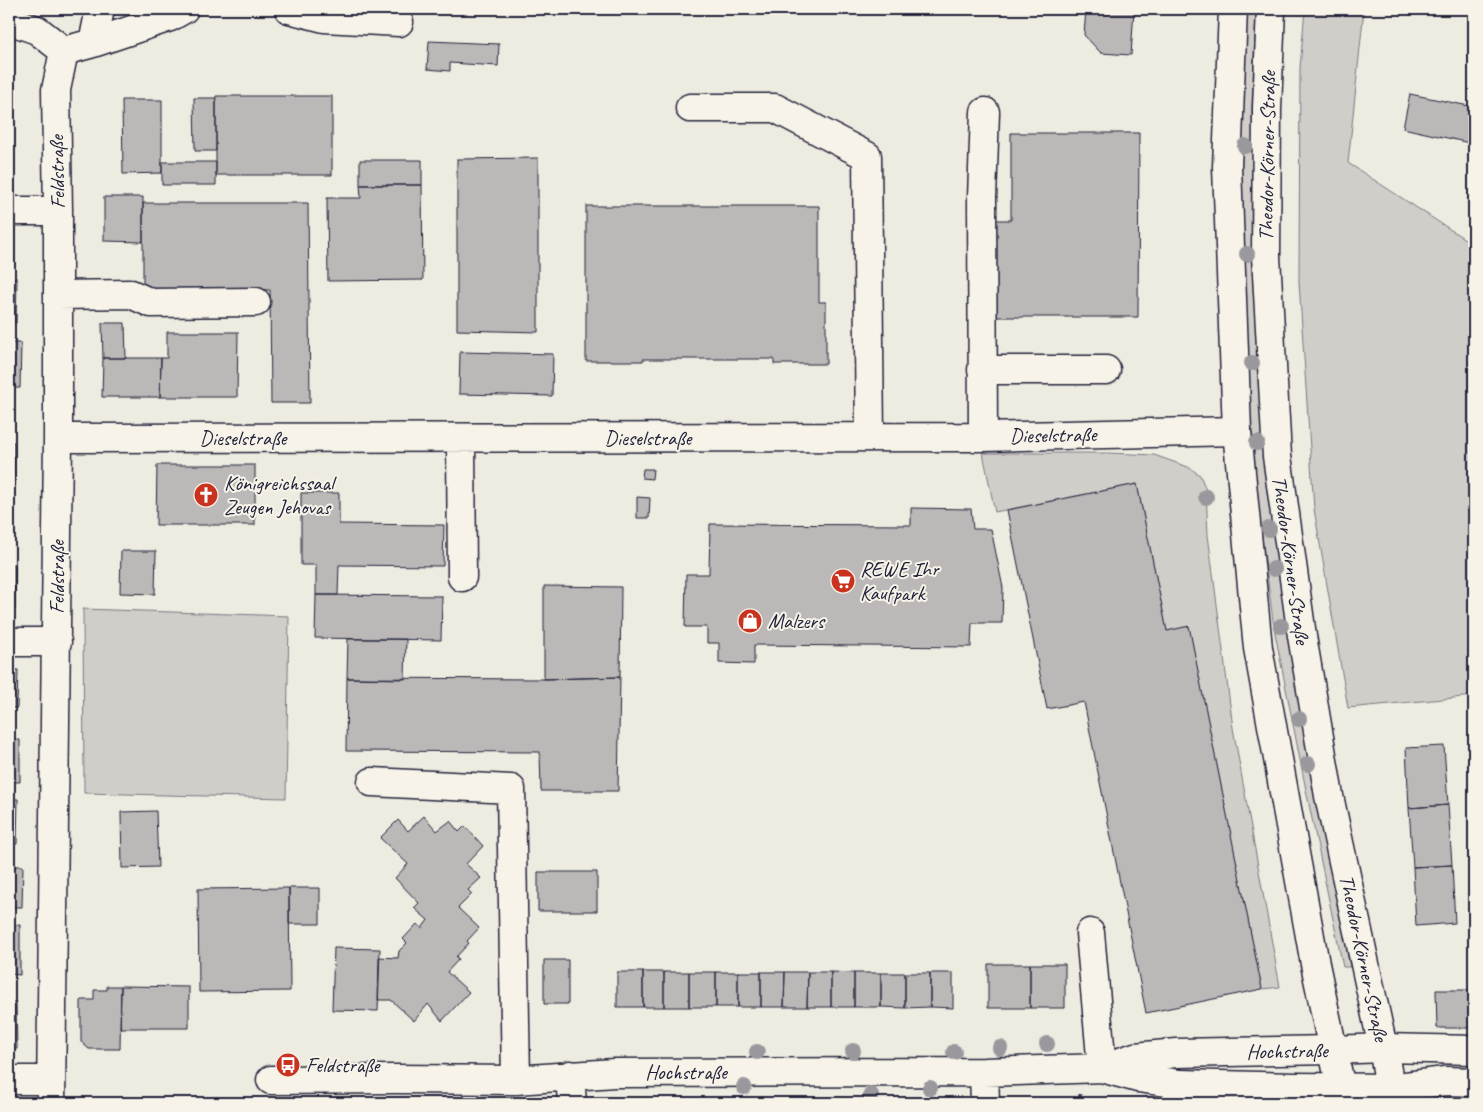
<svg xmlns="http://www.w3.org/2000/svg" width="1483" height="1112" font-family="Caveat,sans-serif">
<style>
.green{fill:#d1cdc9;stroke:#7a7882}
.building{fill:#bbb8b7;stroke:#22223b}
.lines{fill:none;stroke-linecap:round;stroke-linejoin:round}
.minor-casing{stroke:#22223b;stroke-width:31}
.major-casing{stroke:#22223b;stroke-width:31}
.path{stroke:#22223b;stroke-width:3;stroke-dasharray:4 4;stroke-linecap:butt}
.minor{stroke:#f7f3e8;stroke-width:28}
.major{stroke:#f7f3e8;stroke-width:28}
.tree{fill:#9b989d}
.labels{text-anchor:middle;stroke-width:4;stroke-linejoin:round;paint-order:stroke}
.street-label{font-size:21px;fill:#22223b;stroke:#f7f3e8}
.poi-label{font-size:21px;fill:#22223b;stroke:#f7f3e8;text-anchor:start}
</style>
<rect width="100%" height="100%" fill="#eeebe1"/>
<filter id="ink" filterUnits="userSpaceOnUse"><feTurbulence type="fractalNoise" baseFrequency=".02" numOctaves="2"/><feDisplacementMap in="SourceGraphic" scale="10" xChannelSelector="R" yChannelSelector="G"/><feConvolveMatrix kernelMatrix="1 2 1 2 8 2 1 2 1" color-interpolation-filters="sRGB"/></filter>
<g filter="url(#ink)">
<path class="green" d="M1245,9H1256L1252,106L1254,255L1257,355L1264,450L1288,636L1316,795L1350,967H1343L1306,790L1274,628L1251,454L1240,260L1244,34Z
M1305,9H1364L1348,163L1474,245V696L1348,708L1314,509L1299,282L1300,68Z
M983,453H1108L1154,455L1188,467L1200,475L1206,490L1208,535L1233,728L1280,987L1262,989L1189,627L1167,631L1137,484L995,512Z
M83,609L289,616L286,798L84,793Z"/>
<path class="building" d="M1086,9H1134L1131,55L1101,53L1084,35Z
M429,41L499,44L498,66L450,63V71L427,69Z
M1410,94L1474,107V144L1403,128Z
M216,96H332V175H216Z
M194,98H216V151H195Z
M9,99H12V137H9Z
M122,100H162V173L123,174Z
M1011,133H1139L1138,317H990L991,220H1011Z
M538,158V332L457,330V159Z
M360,160H422V185H360Z
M9,162H13L15,201H9Z
M162,162H216V185H162Z
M360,185H422L423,280L328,281L327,198H361Z
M104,197H143V242L104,241Z
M143,203H308L310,403H271L270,290H143Z
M586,206H819V302H826V364H774V359H643V361H586Z
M9,220H13V259H9Z
M9,278H17L16,323H9Z
M102,323H125L126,358H103Z
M167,332H238L237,397H160L161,358H167Z
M9,343H21L20,388H9Z
M460,352L553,354L552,396L459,394Z
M103,358H161L160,397H102Z
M9,442H14V486H9Z
M157,465H255V525H156Z
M643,469H653L652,479L642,478Z
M1137,484L1167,631L1189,626L1262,989L1146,1013L1084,702L1047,709L1007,510Z
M301,493H339V524L444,525L443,566L339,565L338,595H316V565H301Z
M637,497L650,498L649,518H637Z
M911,508L971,509L973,529H991L1003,588L1002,623H972L971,647L754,645V664L719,663V643H707V627H685L686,574H709L710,524L911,525Z
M121,551H156L155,594L120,593Z
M9,565H15V609L9,608Z
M544,586L621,587L620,677L544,679Z
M316,595L442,596L441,640L315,638Z
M348,639H406L405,679L347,678Z
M9,669L18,670L17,708H9Z
M620,677L618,791H541L540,752L346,751L347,678L544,679Z
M9,739L20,740V782H9Z
M1444,746L1448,805L1409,808L1406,748Z
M9,799H18L17,844H9Z
M1448,805L1452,865L1413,867L1409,808Z
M156,811L158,867L122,868L121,812Z
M424,816L437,831L450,821L459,832L465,826L483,846L466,864L481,878L468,890L472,894L458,908L479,928L467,941L469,943L456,957L459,959L447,972L469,992L442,1021L428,1004L414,1021L391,1000H378L379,957L398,958L399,951L407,943L403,939L417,924L422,928L428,920L414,908L419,903L395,878L408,864L380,838L398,820L408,831Z
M1452,865L1455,923L1416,926L1413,867Z
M9,866H23L22,907H9Z
M538,872H597V911H538Z
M289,888H320V924H289Z
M289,888L290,991L199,992L198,889Z
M9,925H20V975L9,974Z
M1471,925H1474V971H1473Z
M334,948L380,949L378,1011L332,1010Z
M544,960H568V1004H544Z
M988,964H1030V1008H988Z
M1030,964H1065V1008H1030Z
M617,972H643V1007H617Z
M643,972H664V1007H643Z
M664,972H689V1007H664Z
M689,972H716V1007H689Z
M716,972H738V1007H716Z
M738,972H761V1007H738Z
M761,972H785L784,1007H761Z
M785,972H808L807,1007H784Z
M808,972H831V1007H807Z
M831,972L854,973V1007H831Z
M854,973H881V1007H854Z
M881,973H905V1008L881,1007Z
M905,973H930V1007L905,1008Z
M930,973H953V1008L930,1007Z
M107,986H121L120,1049H89L81,1042V1000H94V990H107Z
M121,986L189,987V1028H120Z
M1436,990H1474V1028H1437Z
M9,1002H16L17,1049H9Z"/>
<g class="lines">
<defs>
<path id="minor" d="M289,9L324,18L399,22
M9,20L37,30L64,51
M93,43L100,9
M64,51L93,43L170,17L184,9
M690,108H775L867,156L870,437
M9,211H58
M58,295L131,294L151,303L256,302
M982,370H1106
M983,437L982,198L985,112
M58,438L983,437L1237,431
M461,439L462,577
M9,642H57
M372,782L511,789L516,1080
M1090,933L1102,1068
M1102,1068L1135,1057L1177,1053L1332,1050L1383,1048L1474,1050
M984,1072L985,1103
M570,1075L572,1103
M9,1080H51
M271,1080L395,1079L516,1080L614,1073L984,1072L1102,1068L1138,1078L1180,1084L1296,1087L1390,1088L1445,1081L1474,1082
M51,1103L58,438V211L56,90L64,51"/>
<path id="major" d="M1233,9L1227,167L1237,431L1258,648L1315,964L1344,1103
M1271,9L1267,108L1266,256L1277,456L1302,636L1329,796L1383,1048L1393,1103"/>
</defs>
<use href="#minor" class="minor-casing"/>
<use href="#major" class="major-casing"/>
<path class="path" d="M1080,1094V1103"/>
<use href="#minor" class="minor"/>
<use href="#major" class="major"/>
</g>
<g class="tree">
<circle cx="1245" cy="146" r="8"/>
<circle cx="1247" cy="254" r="8"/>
<circle cx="1252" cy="363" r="8"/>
<circle cx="1257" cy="443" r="8"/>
<circle cx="1206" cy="497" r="8"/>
<circle cx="1269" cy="529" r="8"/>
<circle cx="1274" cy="569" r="8"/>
<circle cx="1281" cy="626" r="8"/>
<circle cx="1299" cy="719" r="8"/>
<circle cx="1308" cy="764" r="8"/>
<circle cx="1047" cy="1044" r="8"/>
<circle cx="1000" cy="1048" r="8"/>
<circle cx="853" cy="1051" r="8"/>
<circle cx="757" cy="1052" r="8"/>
<circle cx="954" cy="1052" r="8"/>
<circle cx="744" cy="1087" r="8"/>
<circle cx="930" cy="1088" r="8"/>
<circle cx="871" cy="1095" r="8"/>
</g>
</g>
<defs>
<symbol id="church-disc" viewBox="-11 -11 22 22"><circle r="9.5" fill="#c8321e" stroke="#f7f3e8"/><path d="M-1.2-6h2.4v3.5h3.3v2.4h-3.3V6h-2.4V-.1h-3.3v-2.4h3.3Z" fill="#fff"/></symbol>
<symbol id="supermarket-disc" viewBox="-11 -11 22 22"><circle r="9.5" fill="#c8321e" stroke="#f7f3e8"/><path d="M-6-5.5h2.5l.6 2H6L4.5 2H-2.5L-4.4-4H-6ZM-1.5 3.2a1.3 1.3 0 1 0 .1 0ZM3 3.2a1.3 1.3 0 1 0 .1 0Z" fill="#fff"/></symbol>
<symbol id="shop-disc" viewBox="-11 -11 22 22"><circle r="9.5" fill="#c8321e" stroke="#f7f3e8"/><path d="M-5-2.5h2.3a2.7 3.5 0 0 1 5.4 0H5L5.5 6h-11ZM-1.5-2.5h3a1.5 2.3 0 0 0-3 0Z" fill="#fff"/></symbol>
<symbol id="bus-disc" viewBox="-11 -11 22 22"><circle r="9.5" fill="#c8321e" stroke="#f7f3e8"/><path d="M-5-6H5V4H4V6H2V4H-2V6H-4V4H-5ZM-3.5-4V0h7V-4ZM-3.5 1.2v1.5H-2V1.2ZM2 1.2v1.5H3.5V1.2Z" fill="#fff"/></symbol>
</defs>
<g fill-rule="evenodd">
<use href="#church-disc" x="192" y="481" width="28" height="28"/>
<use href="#supermarket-disc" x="829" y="567" width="28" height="28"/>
<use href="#shop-disc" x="736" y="607" width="28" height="28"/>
<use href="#bus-disc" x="274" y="1051" width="28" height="28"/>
</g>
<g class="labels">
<g class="street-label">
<text transform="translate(1267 156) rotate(-89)" y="7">Theodor-Körner-Straße</text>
<text transform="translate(57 172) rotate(-91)" y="7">Feldstraße</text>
<text transform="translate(1053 435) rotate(-1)" y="7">Dieselstraße</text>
<text x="243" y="445">Dieselstraße</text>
<text x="648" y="445">Dieselstraße</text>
<text transform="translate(1291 560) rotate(82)" y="7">Theodor-Körner-Straße</text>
<text transform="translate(57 577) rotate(-90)" y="7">Feldstraße</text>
<text transform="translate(1364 958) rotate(78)" y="7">Theodor-Körner-Straße</text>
<text transform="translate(1287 1051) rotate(-1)" y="7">Hochstraße</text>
<text x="686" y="1079">Hochstraße</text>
</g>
<g class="poi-label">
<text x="224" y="490">Königreichssaal<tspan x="224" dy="24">Zeugen Jehovas</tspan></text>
<text x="860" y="576">REWE Ihr<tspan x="860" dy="24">Kaufpark</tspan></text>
<text x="768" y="628">Malzers</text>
<text x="306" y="1072">Feldstraße</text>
</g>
</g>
<rect width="1483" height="1112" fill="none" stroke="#f7f3e8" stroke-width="30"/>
<rect x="15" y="15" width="1453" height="1082" fill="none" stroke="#22223b" stroke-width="2" filter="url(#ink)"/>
</svg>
